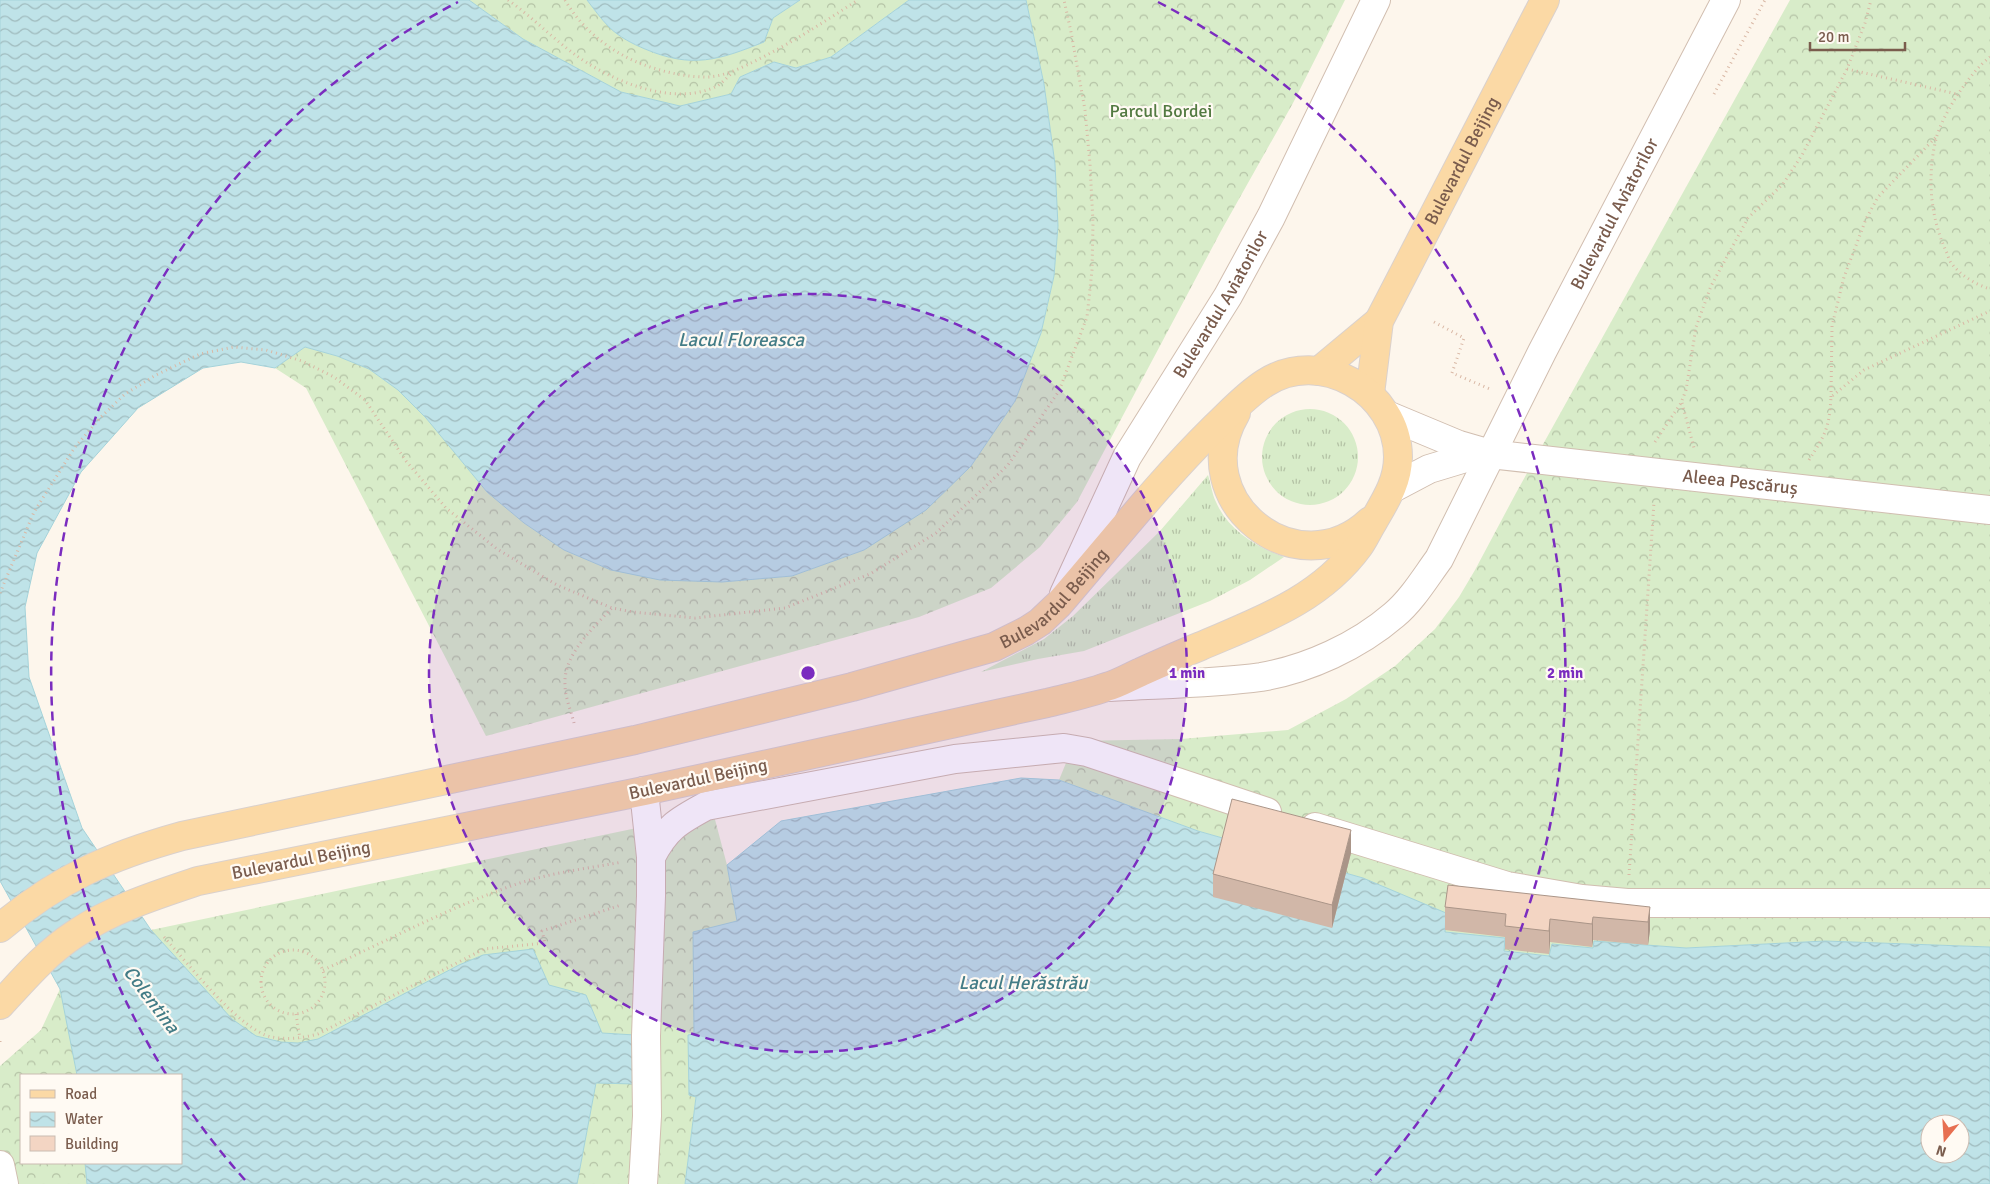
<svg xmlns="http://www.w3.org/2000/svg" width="1990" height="1184" font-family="Signika,sans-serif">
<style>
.grass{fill:url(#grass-tufts)}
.forest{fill:url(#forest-crowns);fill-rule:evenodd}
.water{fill:url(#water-waves);stroke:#a5d3da;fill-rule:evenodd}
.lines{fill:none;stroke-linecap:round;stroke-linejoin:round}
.minor-casing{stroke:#d1beb0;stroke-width:30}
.major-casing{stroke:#dad1cd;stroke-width:30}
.path{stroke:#d9b8a5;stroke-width:3;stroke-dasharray:1 4;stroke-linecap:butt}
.minor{stroke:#fff;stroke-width:28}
.major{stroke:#fbd9a5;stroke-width:28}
.wall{fill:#d1b7a8}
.shaded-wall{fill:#aa9588}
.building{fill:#f3d5c3;stroke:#aa9588}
.ring{fill:none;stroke:#7b2cbf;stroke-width:2.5;stroke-dasharray:9 6}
.labels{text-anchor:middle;stroke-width:4.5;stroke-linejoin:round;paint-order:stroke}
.park-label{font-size:18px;fill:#537a41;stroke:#fffaf3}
.street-label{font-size:18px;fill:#7a5c4d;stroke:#fffaf3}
.water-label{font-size:19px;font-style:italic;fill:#437c86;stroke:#fffaf3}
.centre{fill:#7b2cbf;stroke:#fffaf3;stroke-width:2.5}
.ring-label{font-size:15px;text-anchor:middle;font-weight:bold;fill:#7b2cbf;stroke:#fffaf3;stroke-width:4.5;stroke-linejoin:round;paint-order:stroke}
</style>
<defs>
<pattern id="grass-tufts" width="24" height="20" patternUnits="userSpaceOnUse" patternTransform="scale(1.25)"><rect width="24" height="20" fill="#d8ecc9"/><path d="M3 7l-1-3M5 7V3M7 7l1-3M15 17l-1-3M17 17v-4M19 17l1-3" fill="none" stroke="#b4c2a5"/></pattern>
<pattern id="forest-crowns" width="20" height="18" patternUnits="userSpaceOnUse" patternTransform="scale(1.25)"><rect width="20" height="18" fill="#d8ecc9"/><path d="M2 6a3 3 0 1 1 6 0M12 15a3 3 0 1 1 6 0" fill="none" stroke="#b4c2a5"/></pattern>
<pattern id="water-waves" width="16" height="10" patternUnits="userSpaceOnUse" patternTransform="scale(1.25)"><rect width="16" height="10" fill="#bfe3e8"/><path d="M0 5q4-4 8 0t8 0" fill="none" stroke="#a0bbbe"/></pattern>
</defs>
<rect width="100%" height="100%" fill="#fdf6ec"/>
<path class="grass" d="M1262 457a48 48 0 1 1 96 0a48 48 0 1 1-96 0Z
M1208,475C1211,484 1212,494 1216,502C1228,530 1256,547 1284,557L1250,580L1210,601L1084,651L1038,659L981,672L1044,639L1073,616L1160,531Z"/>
<path class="forest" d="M469,0H587C594,9 601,19 609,27C619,37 633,44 645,49C692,69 719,60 764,42L773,18L800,0H909L831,57L796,68L774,62L740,77L731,94L680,106L621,92L523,39Z
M1026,0H1345L1293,103L1221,231L1077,502L1040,547L991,588L919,617L486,736L306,388L275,368L305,347L337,356L369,369L398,390L426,418L487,492L524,523L564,550L611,570L722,582L792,576L864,550L971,466L1015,401L1041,333L1054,276L1058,226L1055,164L1044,84Z
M1790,0H1990V947L1825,941L1686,948L1594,942V948L1552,944L1550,956L1504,951L1505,938L1445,932V913L1363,878L1198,831L1059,780L1075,741L1181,739L1288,730L1346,699L1395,666L1435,629L1459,597L1475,570L1516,493Z
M713,812L727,865L737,921L694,1035H688L689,1094L696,1096L685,1184H0V1066L41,1030L60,989L151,930ZM21,1075H181V1163H21Z"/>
<path class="water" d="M0,0H469L523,39L621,92L680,106L731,94L740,77L774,62L796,68L831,57L909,0H1026L1044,84L1055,164L1058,226L1054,276L1041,333L1015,401L971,466L926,510L864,550L792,576L722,582L660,580L611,570L564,550L524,523L487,492L426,418L398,390L369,369L337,356L305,347L275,368L241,362L203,368L138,408L81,472L37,553L25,607L29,677L82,828L151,930L232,1019L256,1036L281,1042L298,1043L318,1039L459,965L483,955L533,949L549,985L586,995L602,1033L635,1035V1084L596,1083L577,1184H87L85,1163H181V1075H77L60,989L0,881Z
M587,0H800L773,18L764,42C719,60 692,69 645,49C633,44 619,37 609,27C601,19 594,9 587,0Z
M1021,778L1059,780L1198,831L1363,878L1446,913L1445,932L1505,938L1504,951L1549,956L1552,944L1593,948L1594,941L1686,948L1825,941L1990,947V1184H685L696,1097L689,1095L688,1035L694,1034L693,932L737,921L727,865L781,821ZM1930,1124H1960V1154H1930Z"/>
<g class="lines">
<defs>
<g id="minor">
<path id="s1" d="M1387,415L1459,445L1490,454L1990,510"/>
<path d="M1393,488L1429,469L1462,459L1488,454"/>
<path id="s2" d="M1064,594L1127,457L1228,296L1271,217L1376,0"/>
<path id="s3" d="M1109,687C1159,684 1211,684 1261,677C1308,669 1358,646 1394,615C1412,600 1425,578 1439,559L1542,352L1726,0"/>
<path d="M1315,827L1507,886L1582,899L1627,903H1990"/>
<path d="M651,857C666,828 678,821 706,806L955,759L1064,748L1087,752L1267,812"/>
<path d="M0,1165L4,1184"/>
<path d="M643,1184L647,1116L646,1036L651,896V857L644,791"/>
</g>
<g id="major">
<path d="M1319,371L1379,321"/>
<path id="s4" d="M1370,394L1379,321L1545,0"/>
<path d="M1236,413C1184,500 1297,590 1370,521"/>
<path id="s5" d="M0,928C57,879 110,856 182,836L635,740L852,687L994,647L1026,631L1040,622L1059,604C1110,545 1159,482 1215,427C1231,412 1246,395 1265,383C1320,347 1398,392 1398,457C1398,482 1385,501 1373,522C1368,530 1364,539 1359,546C1320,600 1259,621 1201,646C1181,654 1161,663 1141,672C1129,677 1118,684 1106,687C1087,694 1067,698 1047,703L644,791L198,881C156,895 112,909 75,934C46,953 23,980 0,1005"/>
</g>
</defs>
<use href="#minor" class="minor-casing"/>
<use href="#major" class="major-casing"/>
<path class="path" d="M508,0C531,16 550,36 573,53C608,80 672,107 715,87C722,84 727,77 733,72
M565,0C582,29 608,50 639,63C660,71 683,77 706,77C722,77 739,69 753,62C790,44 824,22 858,0
M1990,57C1970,72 1942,115 1936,139C1927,176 1930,216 1946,251C1948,255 1949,261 1952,264C1961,276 1977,285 1990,289
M1847,69L1957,94
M1714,94L1765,0
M1434,322L1464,338L1452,373L1490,389
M1831,397L1832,326L1844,277L1866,219L1878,197L1936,137
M1682,403L1694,448
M1655,442L1681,403L1686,390L1696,327L1711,286L1748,218L1783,184L1802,155L1847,69L1865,23L1871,0
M1809,460C1826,433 1829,429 1831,397L1864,370L1990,311
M0,593L34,512L75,447L101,417L125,394L156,375L200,354L234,347L266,350L302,361L334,377L365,400L406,461L446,508L497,549L557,585L612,608L633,612L695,618L785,608L870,574L936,533L1008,465L1059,391L1087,317L1092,270L1093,223L1090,164L1085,110L1071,32L1064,0
M574,723C571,711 565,697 565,685C563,655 593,628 612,608
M1629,875L1654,502
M164,937C188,963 240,1031 272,1037C288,1040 303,1038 318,1034L484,949L545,943L542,931L621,905
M261 982a32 32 0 1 1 64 0a32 32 0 1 1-64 0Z
M323,970C385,942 446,909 511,886C547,873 585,869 622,862
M296,1014L300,1039
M0,1042V1041"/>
<use href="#minor" class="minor"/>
<use href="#major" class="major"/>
</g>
<path class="wall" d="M1351,853L1332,928L1213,897V874Z
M1445,907H1650V930L1648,945L1593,940L1592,947L1550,942L1549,954L1505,949V937L1445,930Z"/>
<path class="shaded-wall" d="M1351,830V853L1332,928V905Z
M1650,907V930L1648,945V922Z
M1593,917V940L1592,947V924Z
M1550,919V942L1549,954V931Z"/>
<path class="building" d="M1232,799L1351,830L1332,905L1213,874Z
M1448,885L1650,907L1648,922L1593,917L1592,924L1550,919L1549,931L1505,926L1506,914L1445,907Z"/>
<circle cx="808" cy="673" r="379" fill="#7b2cbf" fill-opacity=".12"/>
<g class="ring">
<circle cx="808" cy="673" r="379"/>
<path d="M245 1180A757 757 0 0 1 184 1102M166 1074A757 757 0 0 1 458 2M1158 2A757 757 0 0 1 1371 1180"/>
</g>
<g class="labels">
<g class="park-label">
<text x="1161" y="117">Parcul Bordei</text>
</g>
<g class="street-label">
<text dy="6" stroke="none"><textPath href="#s4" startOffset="254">Bulevardul Beijing</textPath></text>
<text dy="6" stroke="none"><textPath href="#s3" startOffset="760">Bulevardul Aviatorilor</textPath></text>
<text dy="6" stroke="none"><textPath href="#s2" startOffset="330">Bulevardul Aviatorilor</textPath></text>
<text dy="6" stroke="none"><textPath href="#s1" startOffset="362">Aleea Pescăruș</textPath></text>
<text dy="6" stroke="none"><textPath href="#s5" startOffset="1118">Bulevardul Beijing</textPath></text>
<text transform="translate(698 779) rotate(-12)" y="6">Bulevardul Beijing</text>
<text transform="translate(301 860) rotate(-11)" y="6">Bulevardul Beijing</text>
</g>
<g class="water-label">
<text x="741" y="346">Lacul Floreasca</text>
<text x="1023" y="989">Lacul Herăstrău</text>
<text transform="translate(152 999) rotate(53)" y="7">Colentina</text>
</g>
</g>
<circle cx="808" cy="673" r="8" class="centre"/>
<g class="ring-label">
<text x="1187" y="678">1 min</text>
<text x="1565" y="678">2 min</text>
</g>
<rect x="20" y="1074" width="162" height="90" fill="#fffaf3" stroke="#cabbb1"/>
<rect x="30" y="1090" width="25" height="8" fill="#fbd9a5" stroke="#cabbb1"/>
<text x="65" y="1099" font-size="15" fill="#7a5c4d">Road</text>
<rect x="30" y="1112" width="25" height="15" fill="url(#water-waves)" stroke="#cabbb1"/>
<text x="65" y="1124" font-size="15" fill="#7a5c4d">Water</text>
<rect x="30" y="1136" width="25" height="15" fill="#f3d5c3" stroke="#cabbb1"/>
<text x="65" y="1149" font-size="15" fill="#7a5c4d">Building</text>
<g transform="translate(1945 1139) rotate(198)"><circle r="24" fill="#fffaf3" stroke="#cabbb1"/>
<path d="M0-4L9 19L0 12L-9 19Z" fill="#e76f51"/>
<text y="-8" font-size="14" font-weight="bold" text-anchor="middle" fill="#7a5c4d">N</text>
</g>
<path d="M1810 42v8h95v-8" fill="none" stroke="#7a5c4d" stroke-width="2.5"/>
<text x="1818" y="42" font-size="15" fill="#7a5c4d" stroke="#fffaf3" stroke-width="4" paint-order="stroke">20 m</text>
</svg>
